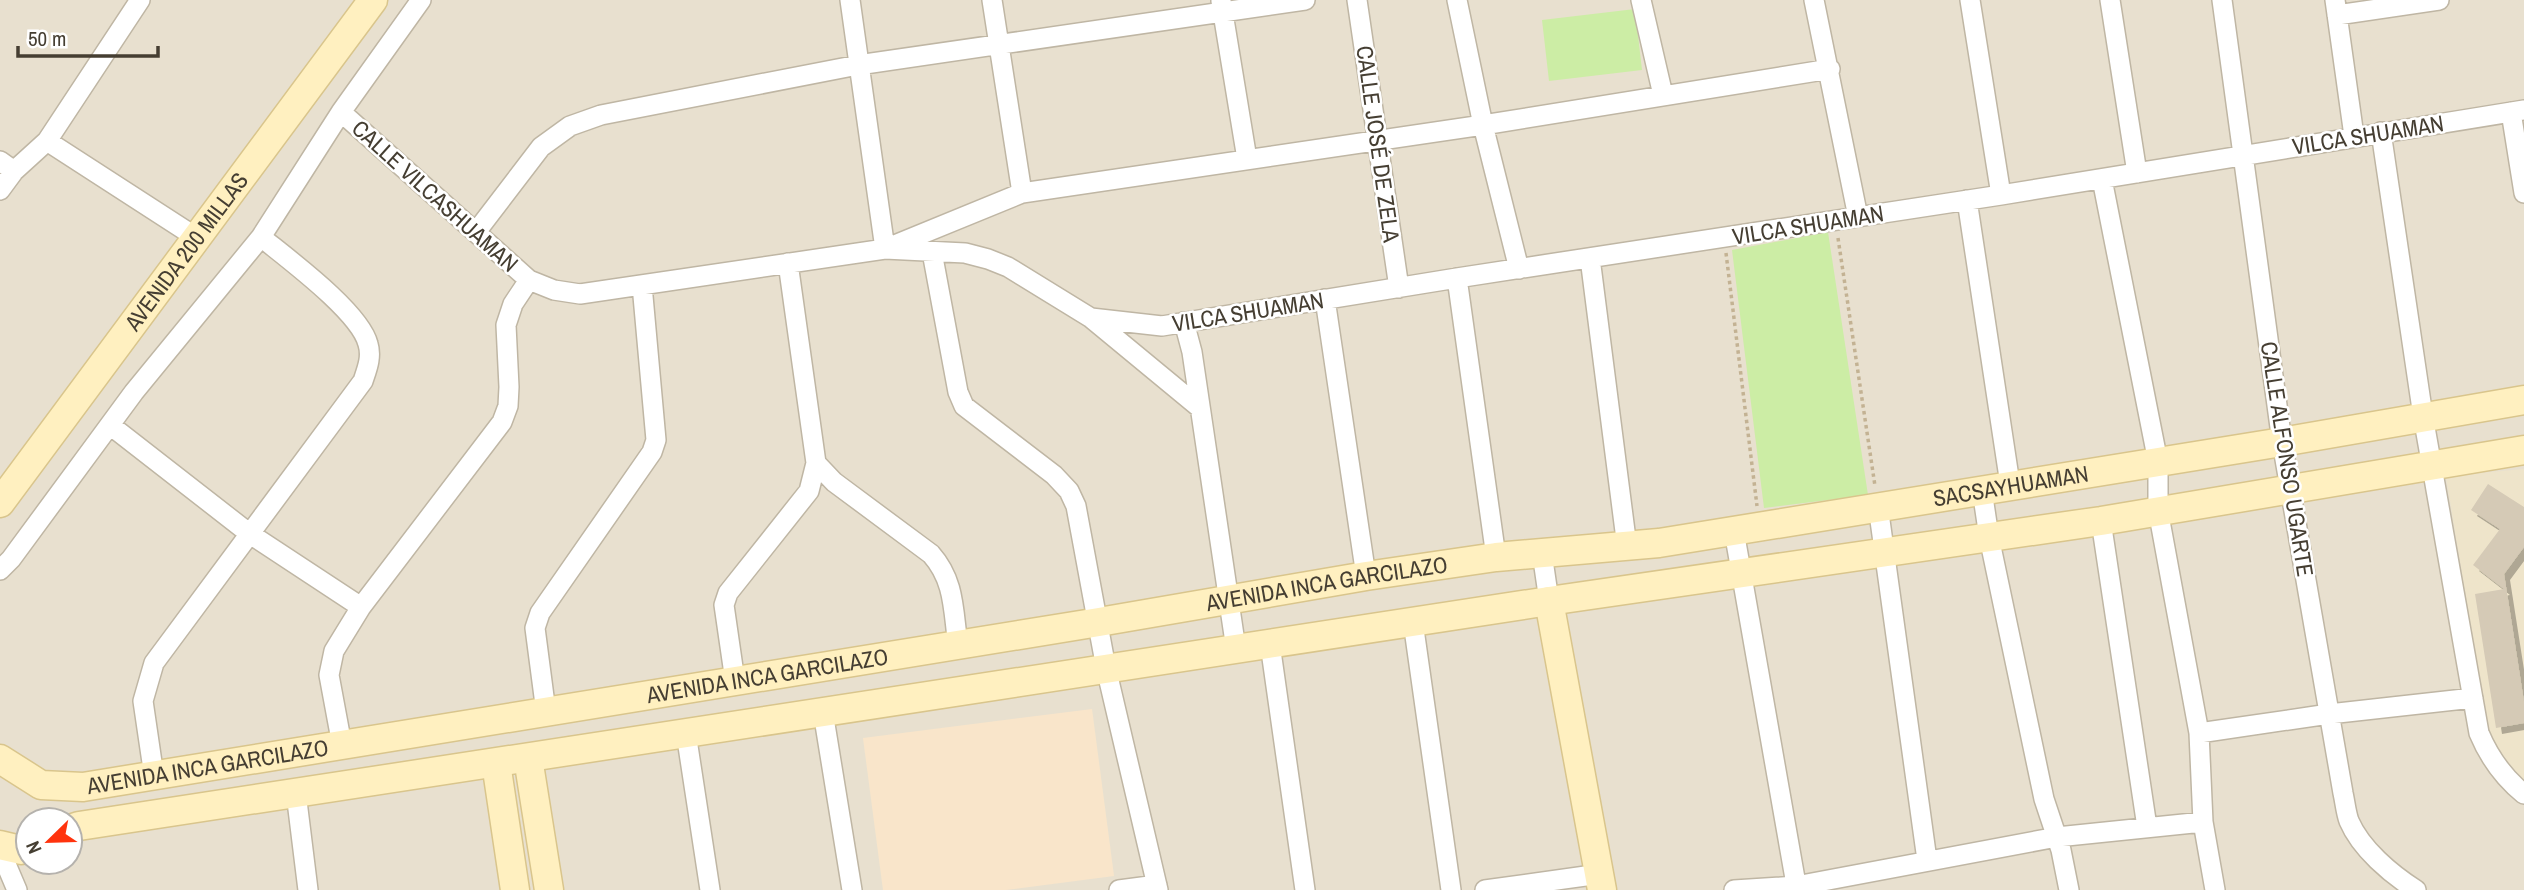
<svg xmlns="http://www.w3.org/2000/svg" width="2524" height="890" font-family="'Archivo Narrow',sans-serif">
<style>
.residential{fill:#e8e0cf;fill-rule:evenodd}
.commercial{fill:#f9e5ca}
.education{fill:#eee4ca}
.green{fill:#cceda5}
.building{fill:#d5cab6;filter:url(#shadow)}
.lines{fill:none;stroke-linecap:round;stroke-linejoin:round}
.street-casing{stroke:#bfb6a4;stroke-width:22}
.secondary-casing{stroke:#d9c58c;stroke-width:31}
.path{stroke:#c3b293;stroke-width:3.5;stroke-dasharray:3.5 3.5;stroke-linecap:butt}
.street{stroke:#fff;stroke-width:19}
.secondary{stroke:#fff0c0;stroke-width:28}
.labels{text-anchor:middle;stroke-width:5;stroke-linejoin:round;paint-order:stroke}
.street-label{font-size:23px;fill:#453e32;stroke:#fff}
</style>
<defs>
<filter id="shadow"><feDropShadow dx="6" dy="6" stdDeviation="0" flood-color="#0004"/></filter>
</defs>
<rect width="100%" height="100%" fill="#f3eee2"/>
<path class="residential" d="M0,0H2524V890H0ZM28,820H70V862H28Z"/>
<path class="commercial" d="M1092,709L1114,876L1006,890H883L863,738Z"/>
<path class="education" d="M2524,469V781L2504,765L2489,739L2446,476Z"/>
<path class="green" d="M1635,9L1642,70L1549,81L1542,20Z
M1828,232L1868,495L1764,508L1732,250Z"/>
<path class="building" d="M2488,484L2524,507V547L2504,574L2524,702V723L2496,728L2475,594L2504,589L2473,565L2500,529L2471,510Z"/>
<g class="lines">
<defs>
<path id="street" d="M850,0L885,249L1022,193L1483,125L1830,69
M992,0L1022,193
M1357,0L1399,288
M1457,0L1483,125L1519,269
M1641,0L1663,95
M1814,0L1858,217
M1970,0L2001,195
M2110,0L2137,173
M2222,0L2282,442L2343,793C2345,802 2346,813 2349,821C2361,849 2391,874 2416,890
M2335,0L2354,136
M1221,1L1247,159
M2337,15L2439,0
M341,112L529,280L554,290L580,294L885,249L965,253L988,259L1008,267L1091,318L1200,408
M2511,112L2524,193
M2381,132L2423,416L2479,733C2489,757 2503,777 2524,794
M47,141L197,238
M0,161L14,171
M2102,179L2158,462V510L2199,733L2203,822L2215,890
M0,190L14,171L47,141L140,0
M1967,200L2010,484
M476,232L541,147L570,126L601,115L858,65L1305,0
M932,252L958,392L964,406L1054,475L1069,491L1076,506L1106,668L1158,890
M1590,258L1627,547
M788,263L816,463L834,482L931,554C955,581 953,610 958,645
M1457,278L1496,557
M1325,299L1366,576
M1091,318L1162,326L1457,278L2001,195L2524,110
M1184,322L1192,352L1236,649
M110,425L250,534L361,607
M1982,490L1989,537L2044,799L2061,850L2069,890
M1878,506L1927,860
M2101,521L2147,827
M1734,531L1797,890
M1542,553L1549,601
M0,570L11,559L134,392L261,237L341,112L421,0
M1413,622L1451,890
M1270,644L1305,890
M735,681L724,605L728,593L809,491L816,463
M546,712L535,628L540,613L652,452L656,440L642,285
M823,712L852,890
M686,733L710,890
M2199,733L2329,714L2473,698
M342,745L329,675L334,651L361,607L502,422L508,406L509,387L506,325L513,304L529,280
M154,776L143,701L154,663L363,381C367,369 372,357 368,344C360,312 288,259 261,237
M296,793L308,890
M0,850L17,890
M1119,890L1157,885
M1485,890L1600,874
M1734,890L1796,886L2057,837L2203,822"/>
<g id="secondary">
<path id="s1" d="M0,503L373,0"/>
<path d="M1549,601L1602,890"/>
<path d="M528,758L549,890"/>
<path id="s2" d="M0,759L41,785L83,787L1099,622L1366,576L1496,557L1659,543L2282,442L2524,400"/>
<path d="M496,763L515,890"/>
<path d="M70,829L79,826L1549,601L2101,521L2524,450"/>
<path d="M0,845L21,850L28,847"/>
</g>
</defs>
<use href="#street" class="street-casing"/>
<use href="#secondary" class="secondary-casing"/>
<path class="path" d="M1838,238L1875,486
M1726,253L1757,506"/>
<use href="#street" class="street"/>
<use href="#secondary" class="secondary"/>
</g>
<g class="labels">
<g class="street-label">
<text transform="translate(2368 135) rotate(-9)" y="8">VILCA SHUAMAN</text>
<text transform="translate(1378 144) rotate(82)" y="8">CALLE JOSÉ DE ZELA</text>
<text transform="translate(435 196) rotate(42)" y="8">CALLE VILCASHUAMAN</text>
<text transform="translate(1808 225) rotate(-9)" y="8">VILCA SHUAMAN</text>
<text dy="8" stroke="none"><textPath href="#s1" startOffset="313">AVENIDA 200 MILLAS</textPath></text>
<text transform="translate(1248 312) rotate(-9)" y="8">VILCA SHUAMAN</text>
<text transform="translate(2287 459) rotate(81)" y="8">CALLE ALFONSO UGARTE</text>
<text dy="8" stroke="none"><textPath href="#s2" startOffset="2042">SACSAYHUAMAN</textPath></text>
<text dy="8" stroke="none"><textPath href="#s2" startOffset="1351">AVENIDA INCA GARCILAZO</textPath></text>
<text dy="8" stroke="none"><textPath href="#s2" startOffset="784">AVENIDA INCA GARCILAZO</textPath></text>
<text dy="8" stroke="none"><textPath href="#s2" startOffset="217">AVENIDA INCA GARCILAZO</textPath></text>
</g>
</g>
<g transform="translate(49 841) rotate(247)"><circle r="33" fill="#ffffff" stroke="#b5b2ad" stroke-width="2"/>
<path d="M0-5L12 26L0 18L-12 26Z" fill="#ff330d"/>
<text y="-10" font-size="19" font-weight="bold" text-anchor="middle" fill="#453e32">N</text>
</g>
<path d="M18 46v10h140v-10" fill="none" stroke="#453e32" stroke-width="3.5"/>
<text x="28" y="46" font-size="21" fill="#453e32" stroke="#ffffff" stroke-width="5" paint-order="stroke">50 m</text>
</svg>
